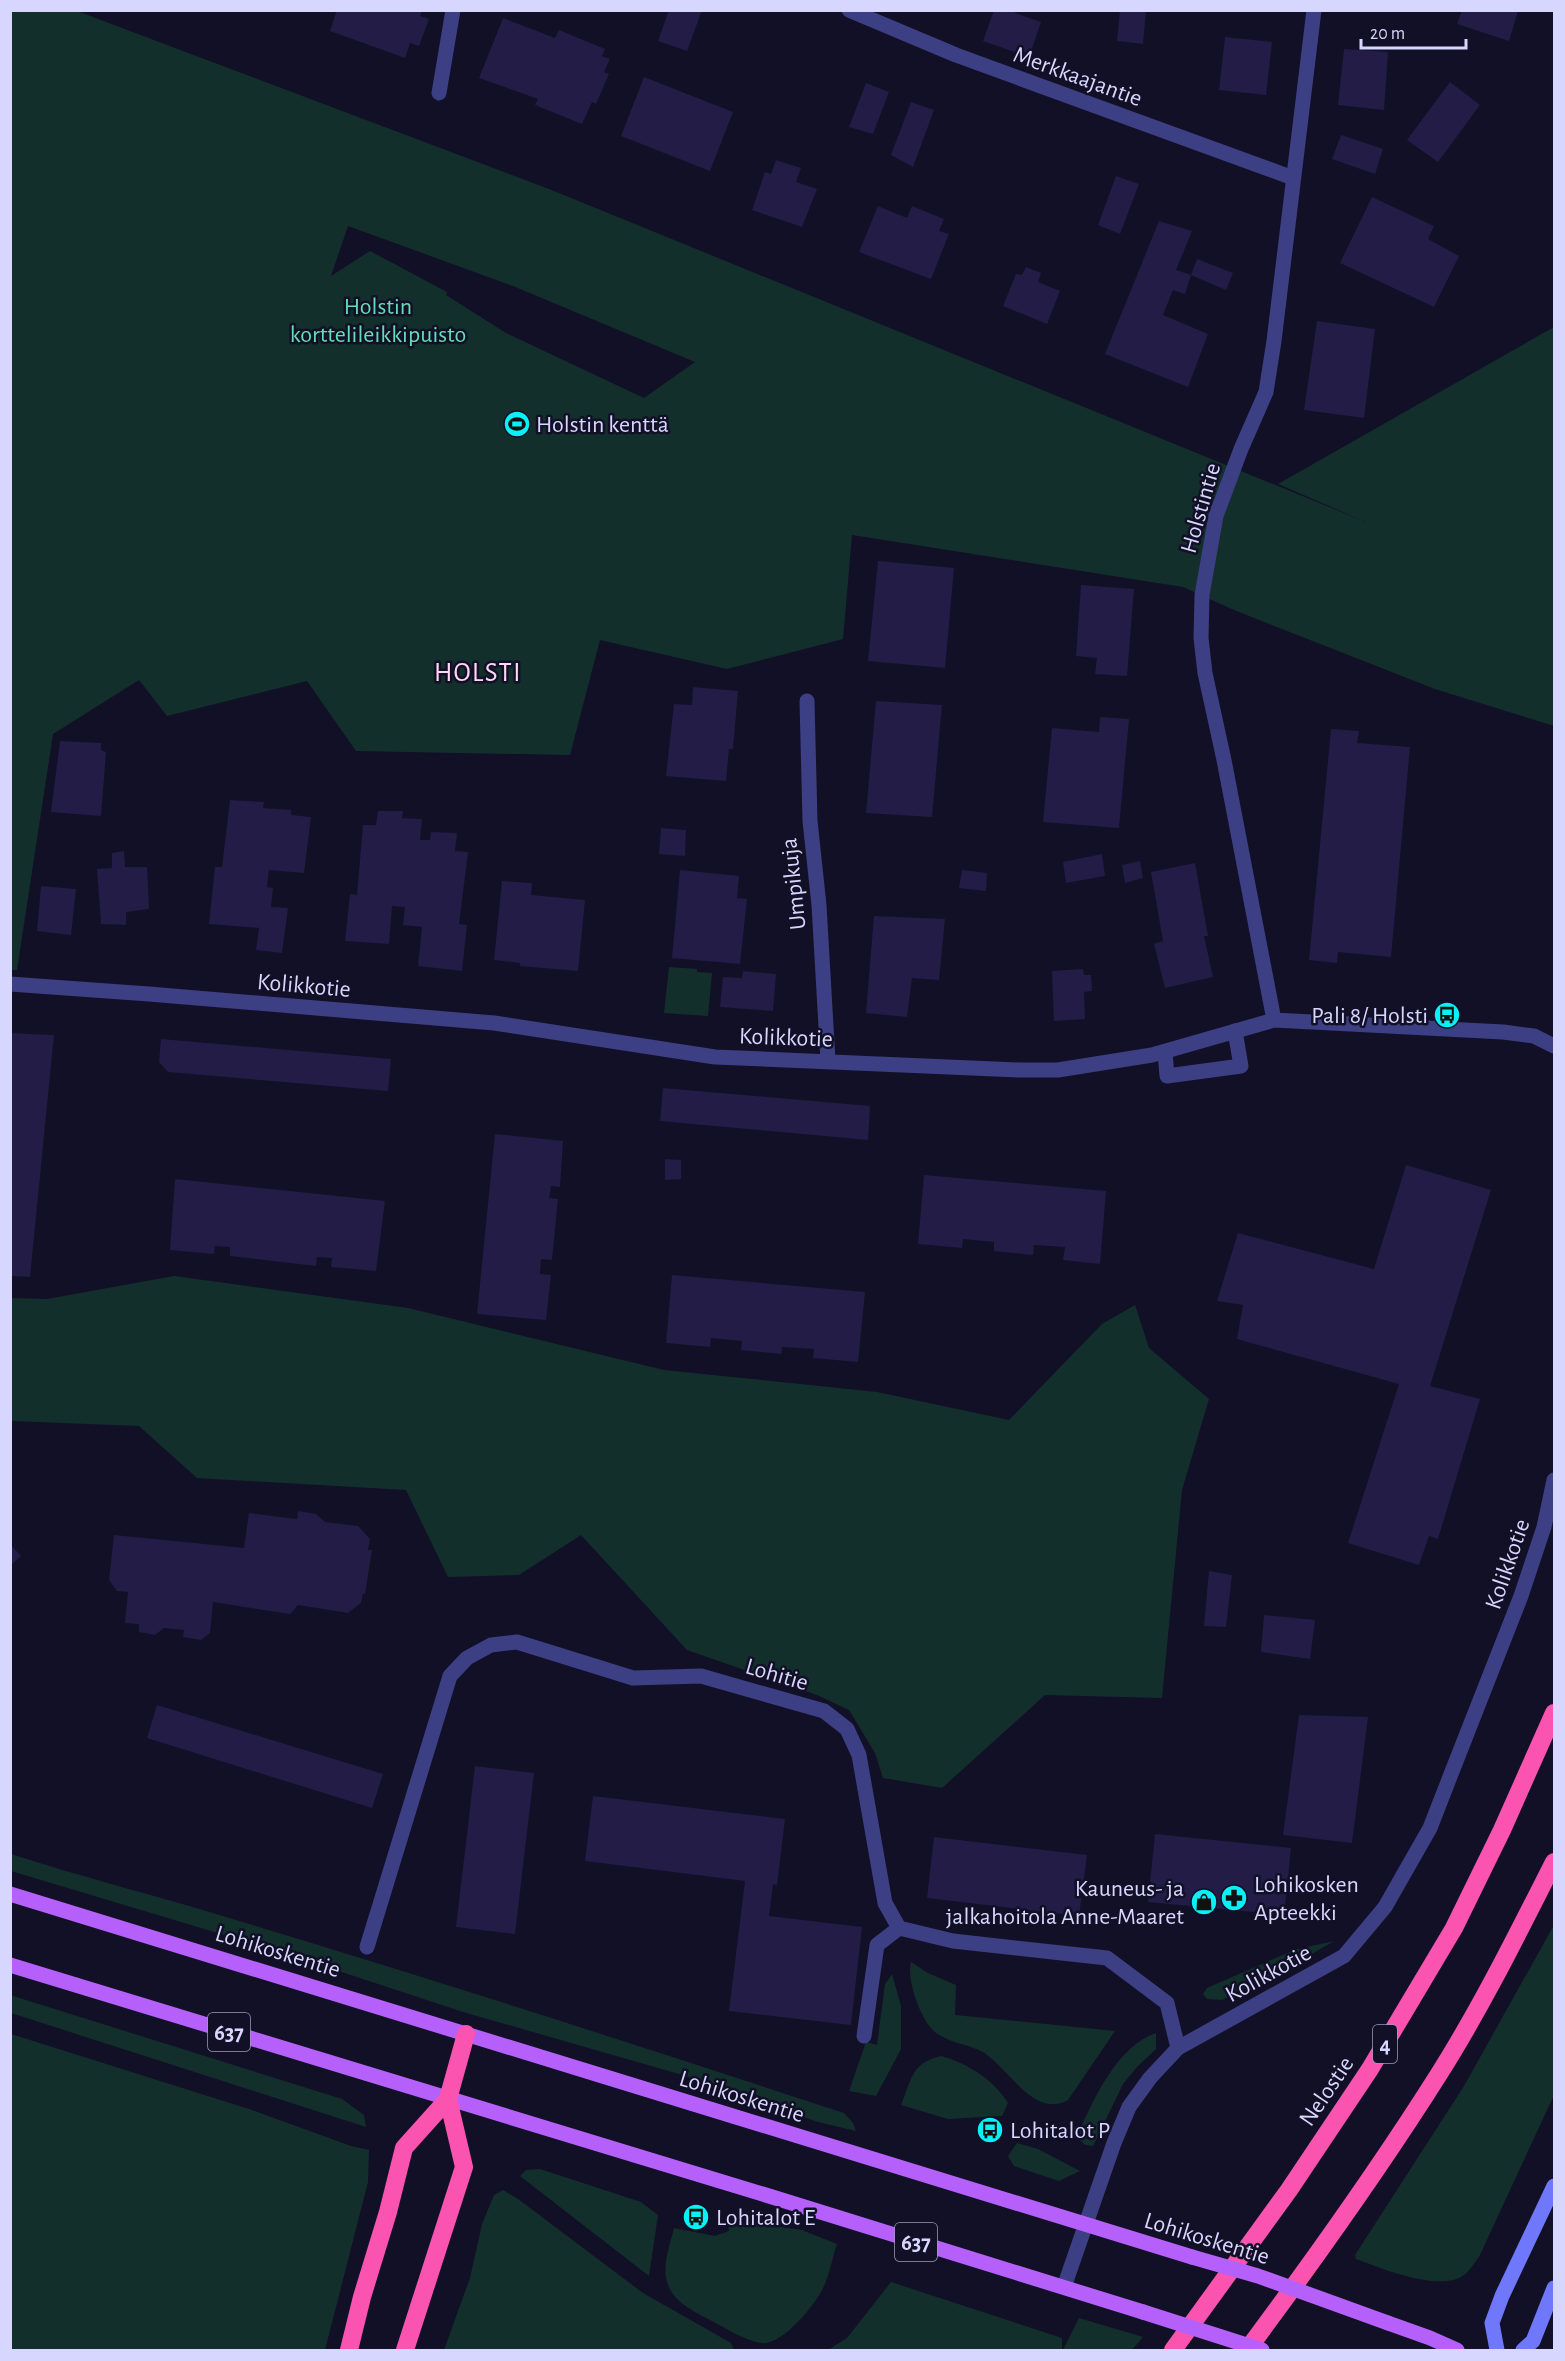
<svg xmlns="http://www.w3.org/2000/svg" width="1565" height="2361" font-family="'Alegreya Sans',sans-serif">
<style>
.green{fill:#132f2c;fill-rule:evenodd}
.building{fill:#221c46}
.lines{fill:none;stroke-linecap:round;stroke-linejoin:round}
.lane{stroke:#3c3f83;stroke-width:15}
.street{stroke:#3c3f83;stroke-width:15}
.secondary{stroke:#6f77fb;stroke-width:15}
.primary{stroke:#b560fb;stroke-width:15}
.highway{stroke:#fa54b0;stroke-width:18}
.primary-bridge{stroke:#b560fb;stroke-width:15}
.labels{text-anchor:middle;stroke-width:5;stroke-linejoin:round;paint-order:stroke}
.shield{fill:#121026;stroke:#9c9bbd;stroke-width:1.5}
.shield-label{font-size:22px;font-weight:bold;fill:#d7d6fe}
.street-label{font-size:24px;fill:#d7d6fe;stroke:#121026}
.park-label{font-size:24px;fill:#63ddb5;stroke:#121026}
.poi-label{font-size:24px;fill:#d7d6fe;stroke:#121026;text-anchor:start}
.quarter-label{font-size:27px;letter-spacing:1.5px;fill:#fed8f3;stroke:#121026}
</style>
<rect width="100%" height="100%" fill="#121026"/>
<path class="green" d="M11,11H77L549,189L1366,522L1278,484L1554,327V726L1435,689L1234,610L1183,587L852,535L843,639L727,669L600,640L570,755L356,751L307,681L167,716L139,680L53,734L17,970H11ZM348,226L513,286L695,362L644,398L506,333L446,295L447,292L370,251L331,276Z
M669,967L697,969V972L712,973L708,1016L664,1013Z
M174,1276L408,1308L664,1370L877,1392L1009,1420L1102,1324L1135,1305L1149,1348L1209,1399L1182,1490L1162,1698L1045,1695L942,1788L883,1778L875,1753L849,1710L817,1695L687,1650L581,1535L519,1575L448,1577L406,1490L197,1478L139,1426L11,1421V1298L47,1299Z
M11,1854C85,1878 161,1897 236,1920C440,1981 642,2047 844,2113L853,2123L856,2131L818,2122L679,2074L460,2011L281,1952L11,1871Z
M1554,1925V2095L1479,2257C1474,2263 1470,2271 1464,2275C1440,2293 1381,2268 1356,2259L1355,2255L1464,2086Z
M1334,1941L1295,1964L1222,2000L1207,1999L1203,1994L1207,1988L1294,1950Z
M911,1962L928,1973L956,1985L955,2015L1115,2031L1068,2100C1032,2120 1008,2064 979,2050C965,2044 948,2042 936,2033C921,2022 906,1979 911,1962Z
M892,1974L901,2006V2049L876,2096L849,2091L866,2042L877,2045L885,1984Z
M10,1995L342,2099L364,2115L366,2127L11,2013Z
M1156,2033V2049L1137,2067L1123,2084L1093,2146L1085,2145L1079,2139L1080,2129C1096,2095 1118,2046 1156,2033Z
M11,2034L249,2109L351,2146L369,2150L368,2182L325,2350H11Z
M941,2056C967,2063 994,2080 1008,2103L1002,2116L948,2119L901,2105C912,2079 911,2063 941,2056Z
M1017,2143L1038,2149L1080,2171L1059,2181L1014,2166L1008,2156Z
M540,2169L641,2202L658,2215L649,2276L520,2176L526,2170Z
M503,2190L518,2199L643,2293L731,2343L734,2350H444L470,2278L482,2224L494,2195Z
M728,2220L802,2230L837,2244C832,2258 830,2274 823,2288C815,2305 782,2346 761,2343C743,2340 726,2328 710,2320C693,2311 673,2302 667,2282C662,2265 670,2245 674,2228L715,2236L729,2231Z
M891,2282L1062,2338V2350H828L847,2338Z
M1079,2318L1143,2337L1132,2350H1063Z"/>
<path class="building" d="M337,10H422L420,16L429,19L419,46L410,43L405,58L330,31Z
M669,10H702L687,51L658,41Z
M994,10H1016L1015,13L1041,22L1029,57L983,41Z
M1120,10H1146L1143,44L1117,41Z
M1462,10H1516L1518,11L1509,41L1457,24Z
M503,18L555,38L559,30L605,49L602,56L610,59L604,72L609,74L596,104L592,102L582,124L535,105L538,99L479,78Z
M1225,37L1272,42L1266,95L1219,90Z
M1344,49L1388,52L1384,110L1338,105Z
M644,77L733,112L710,171L621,136Z
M1450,82L1480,105L1438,162L1407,140Z
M866,83L889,92L873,134L849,127Z
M911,102L934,110L913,167L891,155Z
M1341,135L1383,149L1375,174L1332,159Z
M776,160L801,168L796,182L817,189L802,227L752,210L765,172L771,174Z
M1116,176L1139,184L1120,234L1098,225Z
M1372,197L1434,226L1428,239L1459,256L1434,307L1340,263Z
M878,206L907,218L912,206L944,219L939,231L949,234L931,279L859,252Z
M1159,221L1192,231L1176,270L1191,275L1197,259L1233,273L1226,290L1191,275L1185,294L1173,290L1163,315L1208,334L1188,387L1105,354Z
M1026,267L1041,273L1038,282L1060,291L1047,324L1003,306L1016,274L1022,275Z
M1317,321L1375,329L1364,418L1304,410Z
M878,561L954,568L945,668L868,661Z
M1081,585L1134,589L1127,676L1095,674L1097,658L1076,656Z
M693,687L738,691L733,749H729L726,781L666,776L674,704L692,705Z
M876,701L942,705L932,817L866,813Z
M1100,717L1129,719L1119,828L1043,822L1052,728L1099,732Z
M1331,729L1359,731L1357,743L1410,747L1391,957L1338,952L1337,963L1309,960Z
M60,741L101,743V750L106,752L101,816L51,812Z
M230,800L264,802L263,808L291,810V815L311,817L304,873L269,870L267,887L273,888L271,907L288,908L282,953L256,950L259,928L209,924L215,867H222Z
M378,811H403L402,818L422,819L420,840H430L431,832L457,833L455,851L468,852L459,924L467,925L462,971L418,966L422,927L403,925L405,907L392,906L389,944L345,941L350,894L357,895L363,825H376Z
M661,828L686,830L685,856L659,854Z
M124,851L125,867H147L149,909L126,912V925L101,924L97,869L112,868V853Z
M1102,854L1105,876L1066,883L1063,862Z
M1140,861L1143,878L1125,883L1122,865Z
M1195,863L1208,936H1204L1213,977L1165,988L1154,944L1163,941L1151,872Z
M680,870L739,876L737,898L747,899L740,964L672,958Z
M962,870L987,873L986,891L959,888Z
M502,881L532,883L531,895L585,900L578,971L520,966V963L494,960Z
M41,886L76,889L71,935L37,931Z
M874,916L945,919L939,980L912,978L907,1017L866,1013Z
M1083,969L1084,975H1091L1092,991L1084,992L1085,1019L1054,1021L1052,971Z
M743,971L776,974L773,1011L720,1007L723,977L742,978Z
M10,1033L54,1035L30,1277L10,1276Z
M161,1039L391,1059L388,1091L168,1072L159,1062Z
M663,1088L870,1106L868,1140L660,1121Z
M495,1134L563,1141L560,1187L551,1186L549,1198L558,1199L552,1260L541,1259L540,1274L551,1275L546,1320L477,1314Z
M665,1159L681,1160V1179L665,1180Z
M1406,1165L1491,1190L1430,1386L1480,1399L1438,1539L1429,1536L1419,1565L1348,1543L1399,1384L1237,1339L1243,1305L1217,1301L1238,1233L1374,1269Z
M924,1175L1106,1191L1100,1264L1063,1260L1065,1247L1034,1245L1033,1255L994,1251V1242L963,1239L962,1248L918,1244Z
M175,1179L385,1201L376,1271L331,1267L332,1258L317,1257L316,1266L230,1256V1247L215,1246L214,1254L170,1250Z
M672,1275L865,1292L858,1362L813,1358L814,1349L782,1347L781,1354L741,1350L742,1341L711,1338L710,1347L666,1343Z
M298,1511L316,1514L325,1522L358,1526L370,1539L368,1550H372L365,1594L363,1593L361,1603L348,1613L298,1605L290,1614L213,1602L210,1633L201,1640L183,1637L184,1630L164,1628L155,1635L139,1632V1624L125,1623L128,1592L117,1591L109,1580L114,1535L244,1548L249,1513L297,1519Z
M10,1544L21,1556L10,1566Z
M1209,1571L1232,1575L1226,1627L1204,1626Z
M1264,1615L1315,1620L1310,1659L1261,1652Z
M157,1705L383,1774L372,1808L147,1738Z
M1299,1715L1368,1717L1352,1843L1283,1835Z
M475,1766L534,1773L515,1934L456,1927Z
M593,1796L785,1819L777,1885L773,1884L769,1916L862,1927L851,2025L729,2011L745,1881L585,1861Z
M1155,1834L1291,1848L1284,1915L1148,1902Z
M934,1837L1087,1855L1079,1916L927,1898Z"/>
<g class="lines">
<path class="lane" d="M439,93L453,10
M1165,1052L1167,1076L1241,1066L1235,1031"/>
<path class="street" d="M849,10L956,55L1293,178
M807,701L810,821L819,905L828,1061
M10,984L149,994L494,1023L715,1057L1019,1070H1058L1152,1055L1274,1020L1503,1032L1534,1036L1554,1046
M1274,1020L1224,760L1205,673L1201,638L1202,595L1216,516L1241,449L1266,392L1274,341L1314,10
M367,1947L450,1676L467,1658L491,1645L517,1642L633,1678L701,1676L824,1711L847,1729L859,1755L885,1903L899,1928L953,1941L1107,1958L1167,2003L1178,2048
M864,2036L877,1945L899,1928
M1064,2287L1114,2143L1129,2107L1150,2078L1178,2048L1344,1956L1385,1907L1430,1828L1453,1769L1521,1596L1544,1527L1554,1480"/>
<path class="secondary" d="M1497,2350L1492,2323L1502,2296L1554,2186
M1523,2350L1533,2341L1554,2288"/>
<path class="primary" d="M10,1894C405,2012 797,2139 1192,2257
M10,1965L769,2196L1143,2312
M1388,2323L1430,2338L1457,2350"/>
<path class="highway" d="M349,2350L362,2297L388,2212L404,2148L448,2099L466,2034
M405,2350L464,2167L448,2099
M1173,2350L1289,2190L1370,2069L1454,1928L1502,1830L1554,1713
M1247,2350C1314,2260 1379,2169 1439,2074C1482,2006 1518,1933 1554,1862"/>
<path class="primary-bridge" d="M1192,2257L1258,2276L1388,2323
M1143,2312L1262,2350"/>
</g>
<defs>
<symbol id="stadium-disc" viewBox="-11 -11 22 22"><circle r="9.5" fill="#07f2f8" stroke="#121026"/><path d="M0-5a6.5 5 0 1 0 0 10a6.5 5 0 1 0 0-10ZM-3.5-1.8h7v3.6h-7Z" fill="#111"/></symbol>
<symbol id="bus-disc" viewBox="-11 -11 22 22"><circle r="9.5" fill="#07f2f8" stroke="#121026"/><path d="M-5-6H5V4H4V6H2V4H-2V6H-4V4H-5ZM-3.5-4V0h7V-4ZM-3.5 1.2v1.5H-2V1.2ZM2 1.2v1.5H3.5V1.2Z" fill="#111"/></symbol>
<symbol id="pharmacy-disc" viewBox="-11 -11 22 22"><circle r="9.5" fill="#07f2f8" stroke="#121026"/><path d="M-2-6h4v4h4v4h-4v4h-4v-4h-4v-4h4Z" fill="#111"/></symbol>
<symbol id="shop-disc" viewBox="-11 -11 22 22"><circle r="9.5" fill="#07f2f8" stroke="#121026"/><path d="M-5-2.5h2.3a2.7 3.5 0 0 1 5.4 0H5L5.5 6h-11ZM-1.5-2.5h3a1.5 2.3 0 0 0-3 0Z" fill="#111"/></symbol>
</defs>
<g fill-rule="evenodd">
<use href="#stadium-disc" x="502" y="409" width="30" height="30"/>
<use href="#bus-disc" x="1432" y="1000" width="30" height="30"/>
<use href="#pharmacy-disc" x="1219" y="1883" width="30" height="30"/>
<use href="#shop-disc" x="1189" y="1887" width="30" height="30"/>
<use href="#bus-disc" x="975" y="2115" width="30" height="30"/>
<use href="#bus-disc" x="681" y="2202" width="30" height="30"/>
</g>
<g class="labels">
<g class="shield">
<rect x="208" y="2013" width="42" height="38" rx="4.5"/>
<rect x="1373" y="2025" width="24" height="38" rx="4.5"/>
<rect x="895" y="2223" width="42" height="38" rx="4.5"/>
</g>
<g class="shield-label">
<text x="229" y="2040">637</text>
<text x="1385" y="2052">4</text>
<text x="916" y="2250">637</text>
</g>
<g class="street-label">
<text transform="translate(1078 76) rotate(20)" y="8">Merkkaajantie</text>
<text transform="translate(1200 508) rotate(-74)" y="8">Holstintie</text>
<text transform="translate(793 884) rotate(-96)" y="8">Umpikuja</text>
<text transform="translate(304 985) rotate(5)" y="8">Kolikkotie</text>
<text transform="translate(786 1037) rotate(2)" y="8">Kolikkotie</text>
<text transform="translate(1507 1564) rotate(-71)" y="8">Kolikkotie</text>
<text transform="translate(777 1674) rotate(16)" y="8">Lohitie</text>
<text transform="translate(278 1951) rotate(17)" y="8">Lohikoskentie</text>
<text transform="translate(1268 1973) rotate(-29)" y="8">Kolikkotie</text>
<text transform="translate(1326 2091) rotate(-56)" y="8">Nelostie</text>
<text transform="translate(742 2096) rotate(17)" y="8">Lohikoskentie</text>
<text transform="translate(1207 2238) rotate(17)" y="8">Lohikoskentie</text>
</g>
<g class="park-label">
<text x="378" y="314">Holstin<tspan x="378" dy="28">korttelileikkipuisto</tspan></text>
</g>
<g class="poi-label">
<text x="536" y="432">Holstin kenttä</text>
<text x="1428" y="1023" text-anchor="end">Pali 8/ Holsti</text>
<text x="1254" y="1892">Lohikosken<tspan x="1254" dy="28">Apteekki</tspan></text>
<text x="1184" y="1896" text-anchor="end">Kauneus- ja<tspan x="1184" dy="28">jalkahoitola Anne-Maaret</tspan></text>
<text x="1010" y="2138">Lohitalot P</text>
<text x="716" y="2225">Lohitalot E</text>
</g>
<g class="quarter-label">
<text x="478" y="681">HOLSTI</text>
</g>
</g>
<rect width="1565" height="2361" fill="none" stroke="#d7d6fe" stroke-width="24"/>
<path d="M1361 39v9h105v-9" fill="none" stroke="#d7d6fe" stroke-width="3"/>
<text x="1370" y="39" font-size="18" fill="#d7d6fe" stroke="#121026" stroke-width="4.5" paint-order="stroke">20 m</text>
</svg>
